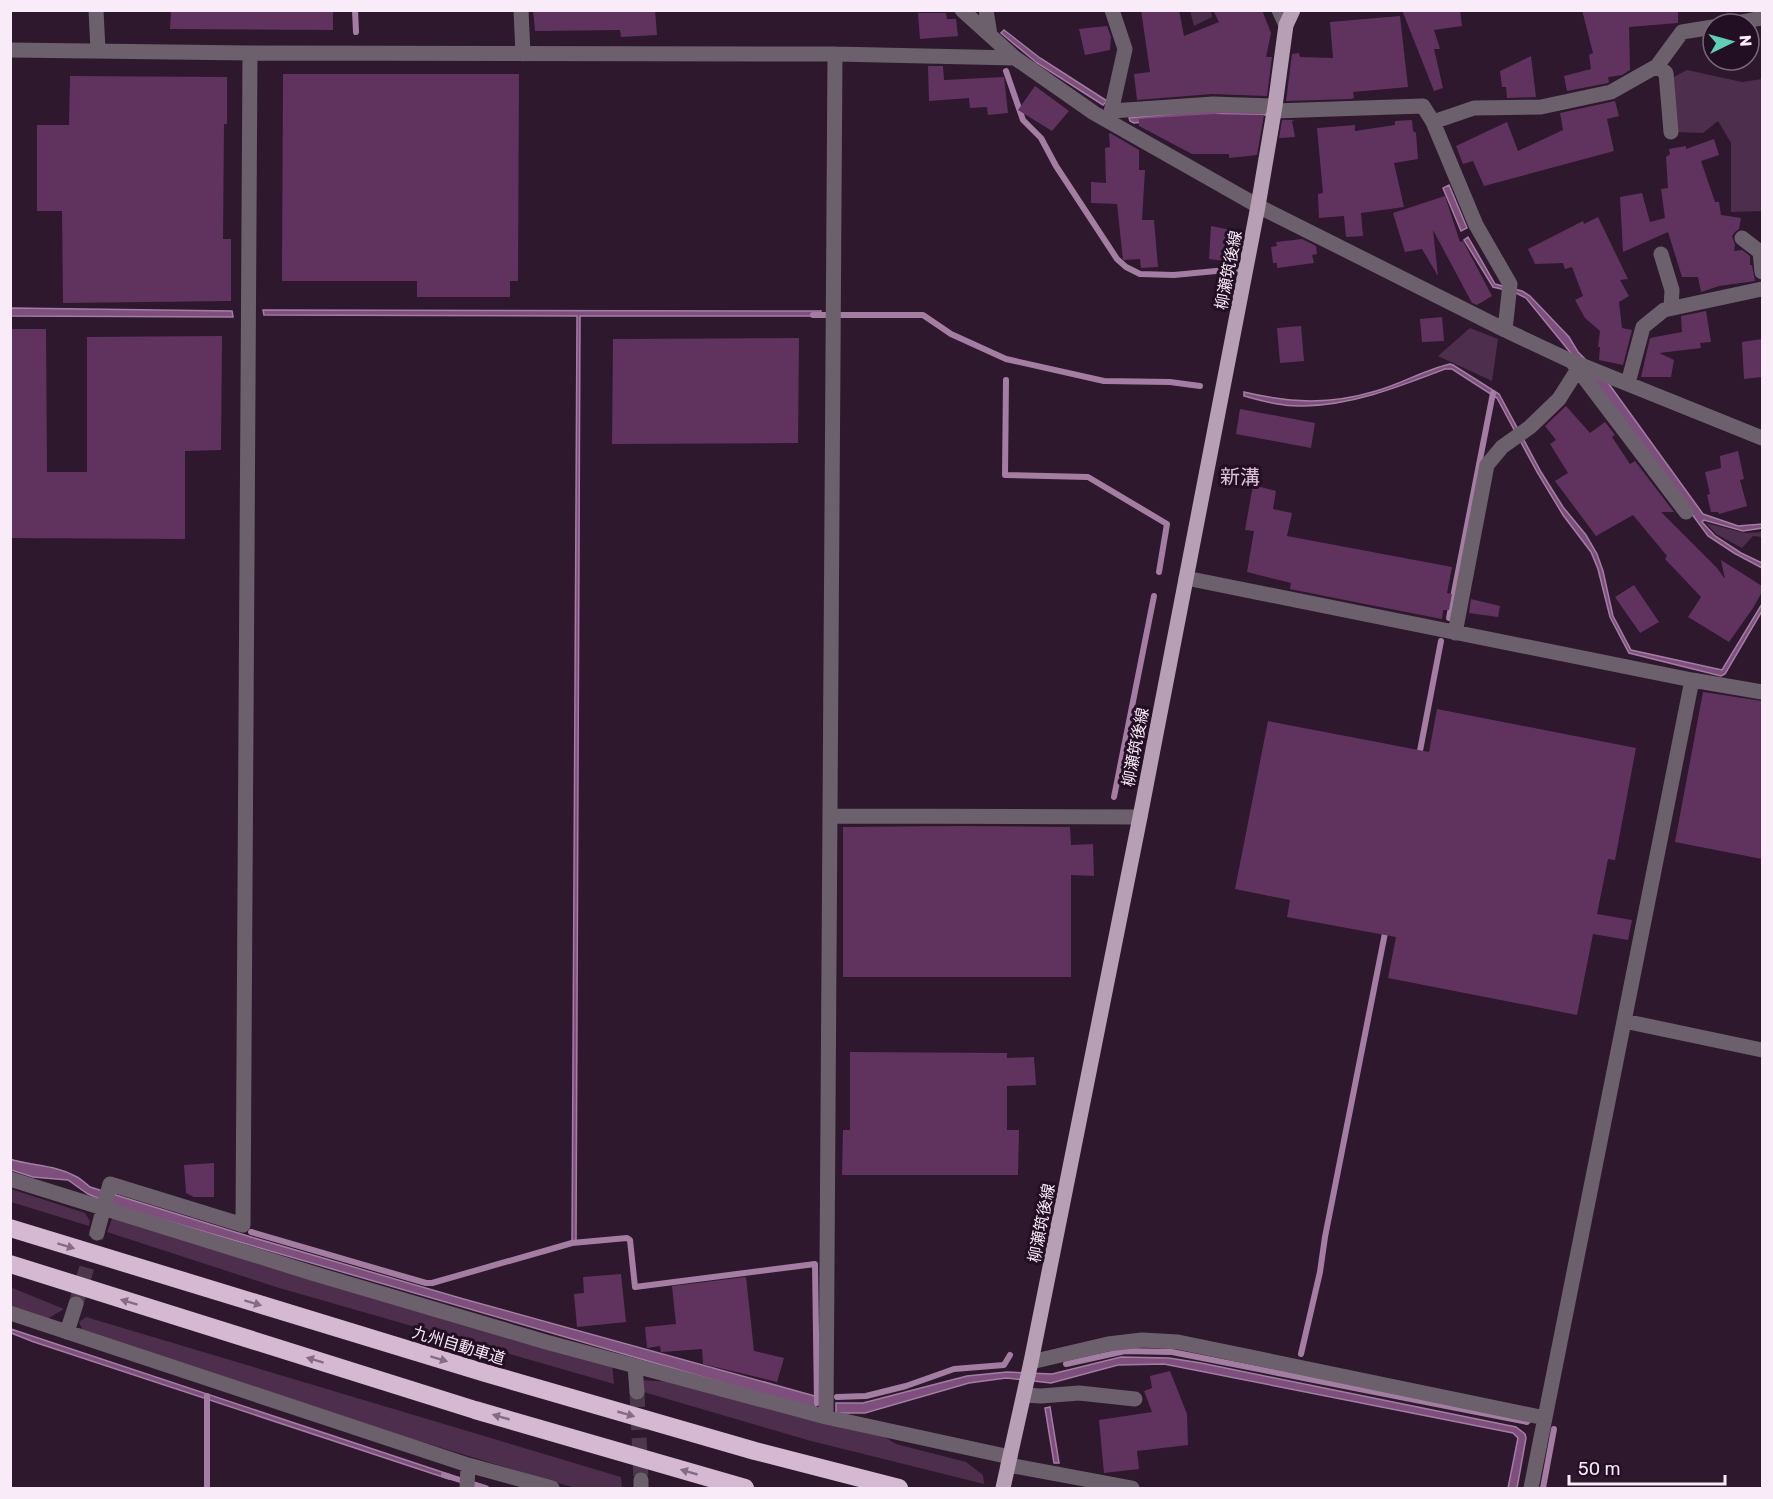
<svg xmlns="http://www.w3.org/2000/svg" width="1773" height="1499" font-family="Rubik,'Noto Sans JP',sans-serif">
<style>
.green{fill:#4d2e4c}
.water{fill:#7e4f7d;stroke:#a37ea2;stroke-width:1.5}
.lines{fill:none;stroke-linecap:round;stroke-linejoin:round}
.stream{stroke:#a37ea2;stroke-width:6}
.building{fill:#60335f}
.minor-tunnel{stroke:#4c384c;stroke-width:15;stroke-dasharray:15 8;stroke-linecap:butt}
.minor{stroke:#6b606b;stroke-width:15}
.major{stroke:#b7a0b5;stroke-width:15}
.highway{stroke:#d5b9d3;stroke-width:18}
.oneway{fill:#856c84}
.labels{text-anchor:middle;stroke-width:6;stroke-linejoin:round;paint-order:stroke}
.street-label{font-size:16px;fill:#faebf9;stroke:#230f23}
.quarter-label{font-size:20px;fill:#dec1dc;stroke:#230f23}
</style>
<rect width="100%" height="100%" fill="#2d182d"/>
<path class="green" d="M1190,11H1211L1212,17L1194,26Z
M1687,70L1742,82L1762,79V211L1731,212V143L1718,121L1703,133L1676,132L1670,79Z
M1470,328L1498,339L1492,381L1438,356Z
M1706,523L1745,533L1762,532V537L1753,536L1742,548L1716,534Z
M11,1189L85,1213L90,1221L89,1226L11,1202Z
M113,1216L612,1362L614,1384L276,1287L107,1232Z
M10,1287L64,1309L49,1318L36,1317L11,1307Z
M86,1317L621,1477L622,1488H576L550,1481L393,1433L83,1331L79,1322Z
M640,1380L675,1382L883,1436L896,1444L966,1462L983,1475L984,1484L811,1441L640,1391Z"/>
<path class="water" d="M1004,30L1040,58L1107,101L1103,105L1037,63L1001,33Z
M1218,109L1265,110L1266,115L1222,114L1134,123L1130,121L1129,118Z
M1449,185L1467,228L1461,231L1443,188Z
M1468,237L1495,284L1522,291L1530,296L1569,337L1578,352L1606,380L1703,514L1738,526L1762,524V528L1743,531L1704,520L1702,522L1715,536L1741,553L1762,563V568L1734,553L1708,536L1596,384L1526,298L1514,292L1493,287L1464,240Z
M11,308L232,311L233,317L11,316Z
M263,310L821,311L819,316H580L576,1244L572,1245L577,316L264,315Z
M1450,364L1453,365L1499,394L1541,472L1563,507L1586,535L1597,554L1603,571L1613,616L1631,650L1722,670L1762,604V611L1725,674L1721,676L1629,653L1610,617L1598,569L1591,552L1563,515L1537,472L1497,398L1452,369H1445C1398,387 1353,405 1303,406C1283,407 1263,401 1244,396V392C1290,403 1330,405 1376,391C1401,384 1424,370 1450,364Z
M10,1159C31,1166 55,1165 75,1176C80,1178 85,1183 90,1187L251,1237L460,1298L815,1396L816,1410L116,1206L88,1194L68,1180L33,1177L11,1170Z
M11,1329L451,1475L449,1479L34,1342L11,1333Z
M1121,1357L1169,1358L1201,1363L1516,1427L1525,1434L1526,1438L1517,1488H1508L1518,1438L1513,1433L1164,1364L1118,1365L1051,1383L1006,1378L969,1383L865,1413H836V1403H863L967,1376L1007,1372L1052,1374Z
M1050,1407L1059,1463H1054L1045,1408Z"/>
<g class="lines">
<path class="stream" d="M355,10L356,32
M1006,71L1023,120L1041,138L1056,166L1117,259L1126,267L1140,274L1174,275L1237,269
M813,315H923L951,334L1006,359L1104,381L1170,382L1200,386
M1006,380L1005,475L1088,477L1167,524L1159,572
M1449,618L1493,393
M1419,756L1441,641
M1114,797L1154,596
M251,1232L426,1283H432L572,1243L627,1238L630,1240L635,1287L815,1264L817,1403
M1301,1354L1320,1272L1325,1237L1386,928
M1066,1364L1125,1351L1172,1352L1527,1422L1529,1420
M207,1396V1488
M837,1397L866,1396L906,1386L954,1369L1004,1365L1010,1355
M444,1475L486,1488
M1543,1488L1554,1429"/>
</g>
<path class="building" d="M171,10H333V30L170,29Z
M533,10H655L657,35L621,37L620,30L535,31Z
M1141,10H1179L1184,36L1219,22L1213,10H1262L1271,33L1266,57H1272L1267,96L1212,94L1137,100L1134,74L1150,72Z
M1402,10H1460L1462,26L1434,30L1440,49H1434L1443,88L1434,91Z
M1582,10H1678V23L1629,27L1630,70L1622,75L1608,77L1609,82L1608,83L1567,91L1564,76L1591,69L1589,55L1593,53Z
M918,13H946L947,19H956L958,36L920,39Z
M1400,16L1408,87L1353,92L1354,98L1350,99L1286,101L1292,54L1299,53L1300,57L1333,58L1330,22Z
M1107,26L1111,37L1110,50L1085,55L1079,29Z
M1531,56L1536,97L1507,98L1506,87H1502L1500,71Z
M928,66H943L944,80L1004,77L1008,113L988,115L987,107L970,108L969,98L929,101Z
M283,74H519L518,281H510V297H417V281H282Z
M70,76L227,77V124H224L223,239H231V301L63,303L62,211H37V125H69Z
M1035,86L1069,111L1052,131L1018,110Z
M1615,101L1619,116L1607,119L1614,151L1484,186L1473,161L1463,164L1456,146L1507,122L1518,151L1563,130L1560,113Z
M1213,114L1264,115L1257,155L1229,158V154H1192L1139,126V119Z
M1282,120H1295L1292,121L1295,137L1279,138Z
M1412,120L1413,131L1416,133L1418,159L1394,163L1404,207L1361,213L1363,236L1346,237L1344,216L1319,218L1318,194L1323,193L1317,128L1355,125V131L1395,125V121Z
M1110,133L1139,150V170H1145L1142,220H1154L1158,267L1141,268L1140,259L1123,260L1117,204L1091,203V182L1106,183L1105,148L1110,147L1109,134Z
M1714,139L1719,155L1701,161L1715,202H1719L1721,215L1741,218L1739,229L1735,232L1732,236L1735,245L1734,251L1742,250L1750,256V265H1752L1755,281L1719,286L1701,292L1698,277H1682L1668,232L1623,252L1620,197L1642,193L1650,222L1665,218L1661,189L1668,188L1666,157L1670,154L1669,149L1686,146V149Z
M1445,196L1460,242L1463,241L1492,296L1477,305L1472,303L1433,230L1438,276L1422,249L1405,252L1393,213Z
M1598,217L1628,279L1620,280L1629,296L1619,302L1622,328L1632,330L1623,365L1599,360L1600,347H1598L1600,331L1585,318L1575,300L1583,296L1572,267L1565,269L1563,263L1535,264L1528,249L1583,221L1584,224Z
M1211,226L1241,232L1233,262L1209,259Z
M1302,239L1316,246L1317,254L1312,255L1314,263L1277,268V263H1273L1271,247L1277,246L1276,242Z
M1706,311L1711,342L1700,343L1701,348L1659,353L1674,360L1671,377H1641L1650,338L1682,332L1681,316Z
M1442,317L1444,341L1422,342L1420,319Z
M1301,326L1304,361L1280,363L1277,328Z
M10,329H46L47,472H87V337L222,336L221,450L185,451V539L10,538Z
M799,338L798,443L612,444L613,339Z
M1762,339V377L1744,379L1742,342Z
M1566,406L1590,433L1605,422L1615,435L1612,437L1630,464L1635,461L1674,512H1661L1717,568L1725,579L1721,560L1762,586V592L1753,608L1729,642L1688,617L1701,597L1665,559L1667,556L1633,515L1596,536L1555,481L1568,473L1550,444L1556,440L1545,426Z
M1240,409L1315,423L1311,448L1236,434Z
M1738,451L1744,479L1740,480L1747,506L1719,514L1718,512H1711L1707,495L1710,494L1705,472L1721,468L1720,456Z
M1253,485L1276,491L1273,509L1292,513L1287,536L1452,567L1447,593L1452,594L1449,610H1443L1442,619L1365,604L1290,589L1291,583L1247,572L1254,531L1245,530Z
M1634,585L1659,622L1640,633L1615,597Z
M1471,599L1500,606L1498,617L1469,613Z
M1703,692L1762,701V859L1675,842Z
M1437,709L1636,748L1615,860L1608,859L1597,914L1632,920L1628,940L1593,934L1577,1015L1388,978L1396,937L1287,917L1290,900L1235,889L1268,721L1429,752Z
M961,826L1070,827L1071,845L1093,844L1094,876L1071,875V977H843V827Z
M850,1052L1007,1053V1058L1034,1057L1036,1085L1007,1086V1130H1019L1018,1175H842L843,1130H850Z
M214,1163V1197H194L186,1193L184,1165Z
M621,1274L626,1322L577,1327L574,1294L584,1293L583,1277Z
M746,1277L754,1351L784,1358L777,1382L703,1364L702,1349L661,1352L660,1346L647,1348L645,1327L676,1324L672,1286Z
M1170,1371L1187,1414L1188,1445L1137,1451L1139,1469L1104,1473L1099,1420L1152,1412L1144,1391L1152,1388L1150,1376Z"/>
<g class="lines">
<path class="minor-tunnel" d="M76,1304L97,1233
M637,1392L641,1480"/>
<path class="minor" d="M96,10L98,50
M521,10L523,54
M962,10L1015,58L1094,113L1258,206L1505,330L1571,361L1762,438
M986,10L990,35
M1279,10L1286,25
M1730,24L1762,18
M10,50L250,53L835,54L1015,58
M1657,66L1666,73L1671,132
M1112,111L1213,104L1275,106
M1274,111L1423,106L1433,122L1476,225L1510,284L1505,330
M1109,121L1125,49L1112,10
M1433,122L1474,108L1541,107L1611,92L1657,66L1682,32L1713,27
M1742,238L1760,252L1762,272
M1661,254L1672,290L1671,308
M1573,363L1686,512
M1628,383L1643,327L1664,310L1762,289
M1186,578L1692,680L1762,692
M1455,633L1487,465L1502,447L1530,427L1559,399L1578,369
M830,816L1140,817
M1624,1021L1762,1050
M10,1179L312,1273L546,1342L826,1417L1010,1457
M97,1233L110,1184L243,1225L250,53
M10,1313L468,1465L552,1488
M67,1332L76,1304
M1031,1362L1108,1344L1142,1340L1178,1342L1545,1418
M635,1366L637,1392
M1024,1395L1041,1396L1079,1393L1135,1399
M826,1417L835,54
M1008,1465L1132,1488
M641,1480V1488
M467,1488L468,1465
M1531,1488L1692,680"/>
<path class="major" d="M1003,1488L1031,1362L1140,817L1258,206L1275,106L1286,25L1293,10"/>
<path class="highway" d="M10,1228L485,1373L755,1451L899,1488
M10,1264L475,1410L745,1488"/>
</g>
<defs><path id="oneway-solid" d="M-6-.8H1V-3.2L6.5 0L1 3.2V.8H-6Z" transform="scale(1.5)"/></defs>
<g class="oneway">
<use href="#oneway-solid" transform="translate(66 1246) rotate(17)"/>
<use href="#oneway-solid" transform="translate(129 1302) rotate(-163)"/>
<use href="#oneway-solid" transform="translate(253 1303) rotate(17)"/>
<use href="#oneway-solid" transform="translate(439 1359) rotate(17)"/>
<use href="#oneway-solid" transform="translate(315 1360) rotate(-163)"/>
<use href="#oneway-solid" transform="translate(626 1414) rotate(16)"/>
<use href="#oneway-solid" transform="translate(501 1417) rotate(-164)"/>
<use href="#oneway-solid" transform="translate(689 1472) rotate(-164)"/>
</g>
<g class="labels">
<g class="street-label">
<text transform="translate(1228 270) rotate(-79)" y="6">柳瀬筑後線</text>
<text transform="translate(1135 747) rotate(-79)" y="6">柳瀬筑後線</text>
<text transform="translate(1041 1223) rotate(-79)" y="6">柳瀬筑後線</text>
<text transform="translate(459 1345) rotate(17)" y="6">九州自動車道</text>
</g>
<g class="quarter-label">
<text x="1240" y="484">新溝</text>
</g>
</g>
<rect width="1773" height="1499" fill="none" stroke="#faebf9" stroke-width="24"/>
<g transform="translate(1731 42) rotate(85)"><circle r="28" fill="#230f23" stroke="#796779" stroke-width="1.5"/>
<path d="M0-4.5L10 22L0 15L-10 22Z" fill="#5eceb7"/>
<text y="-9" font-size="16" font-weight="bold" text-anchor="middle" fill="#faebf9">N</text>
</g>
<path d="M1569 1475v9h156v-9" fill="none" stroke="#faebf9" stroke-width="3"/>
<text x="1578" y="1475" font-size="18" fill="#faebf9" stroke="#230f23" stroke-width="4.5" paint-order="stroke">50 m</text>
</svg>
